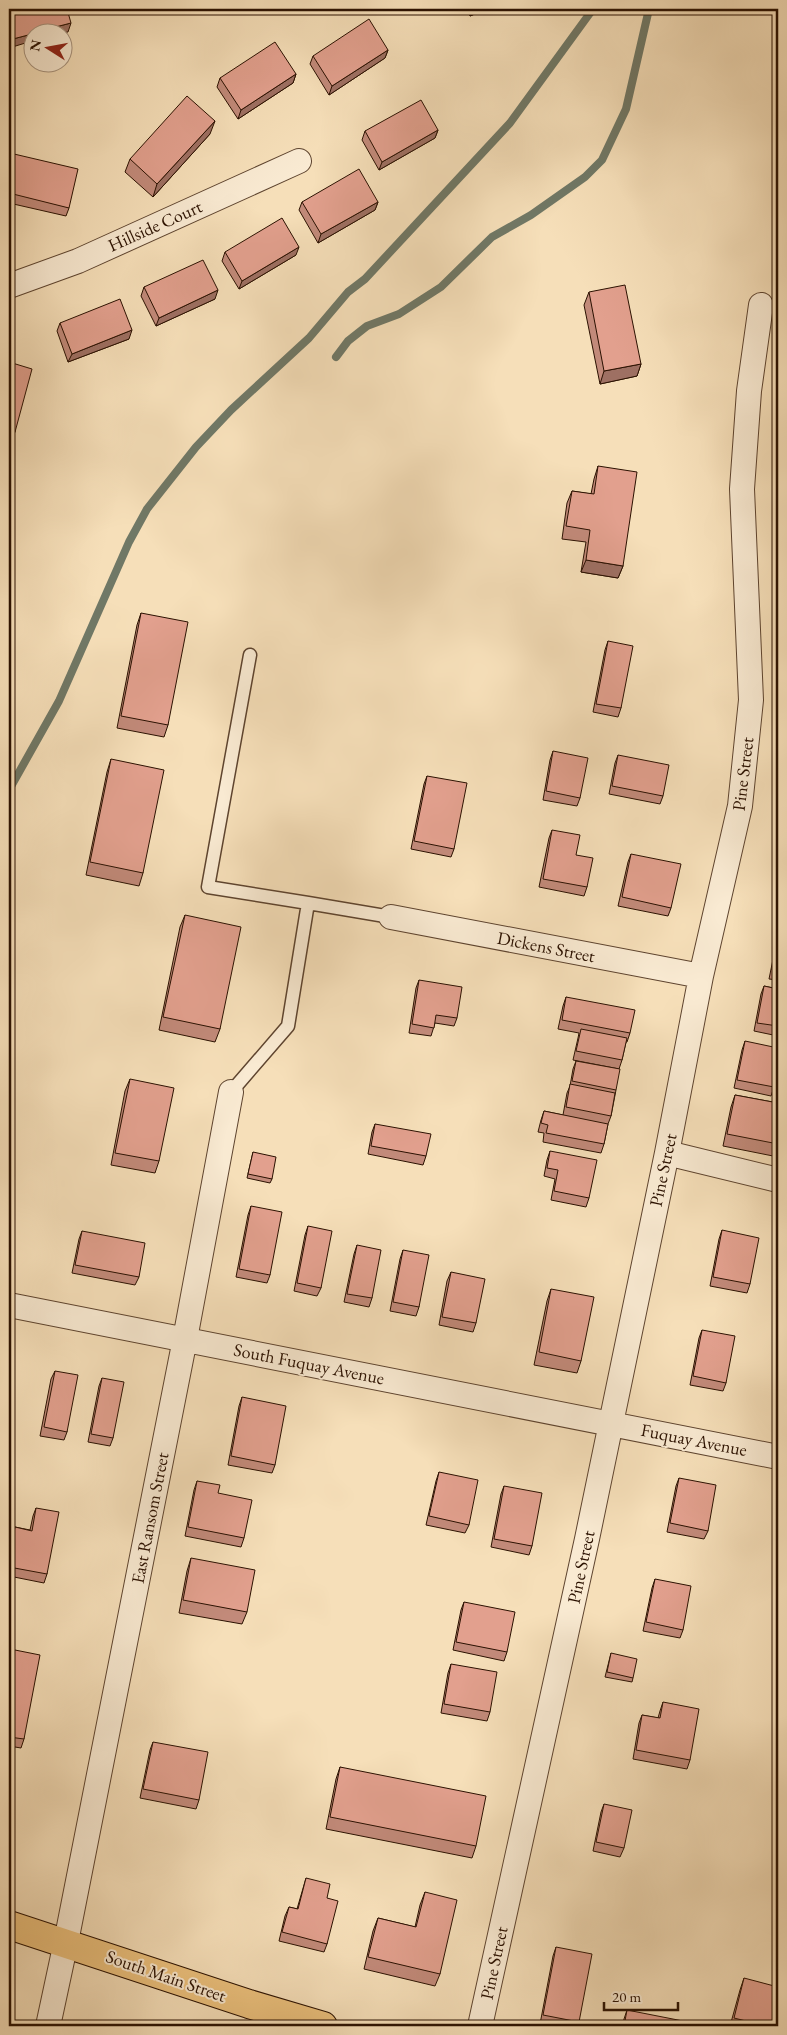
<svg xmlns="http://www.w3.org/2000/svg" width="787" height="2035" font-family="'EB Garamond',serif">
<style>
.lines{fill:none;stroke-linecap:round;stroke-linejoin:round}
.stream{stroke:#707866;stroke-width:8}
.lane-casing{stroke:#5e442f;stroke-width:15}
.street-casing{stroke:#5e442f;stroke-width:26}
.primary-casing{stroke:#2b1101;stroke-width:30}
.lane{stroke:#f9ead2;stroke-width:12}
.street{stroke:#f9ead2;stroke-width:24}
.primary{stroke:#ebc07c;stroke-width:28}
.wall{fill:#c28a7a;stroke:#2b1101}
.shaded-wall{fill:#9e7063;stroke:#2b1101}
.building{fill:#e2a08e;stroke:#2b1101}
.labels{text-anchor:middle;stroke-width:4;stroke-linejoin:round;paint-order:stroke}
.street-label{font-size:18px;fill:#2b1101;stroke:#f9ead2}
</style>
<rect width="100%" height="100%" fill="#f6dfb9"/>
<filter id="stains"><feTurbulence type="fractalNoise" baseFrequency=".004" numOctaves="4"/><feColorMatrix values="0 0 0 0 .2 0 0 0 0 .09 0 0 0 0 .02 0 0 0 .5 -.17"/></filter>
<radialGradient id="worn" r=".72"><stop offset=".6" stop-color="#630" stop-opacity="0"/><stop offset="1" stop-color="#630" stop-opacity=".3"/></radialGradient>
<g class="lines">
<path class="stream" d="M336,357L348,341L367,326L399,314L441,287L492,237L531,215L585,177L602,160L626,109L649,9
M9,790L59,701L129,542L147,509L196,447L231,410L309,338L348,292L365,279L510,123L593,9"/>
<defs>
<path id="lane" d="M250,655L208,887L308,903
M231,1092L288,1026L308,903L391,917"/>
<path id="street" d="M9,286L78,261L299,161
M391,917L701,976
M667,1153L778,1180
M9,1305L778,1457
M48,2026L66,1942L185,1339L231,1092
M480,2026L587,1539L667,1153L701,976L740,806L751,700L742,489L749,391L761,305"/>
<path id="primary" d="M9,1925L249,2004L323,2026"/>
</defs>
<use href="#lane" class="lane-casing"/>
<use href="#street" class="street-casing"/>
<use href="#primary" class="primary-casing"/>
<use href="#lane" class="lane"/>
<use href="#street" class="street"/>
<use href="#primary" class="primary"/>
</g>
<path class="wall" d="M467,9H487L470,16Z
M388,50L385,58L329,95L310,64L313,56Z
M296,74L293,83L238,119L217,87L220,78Z
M438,130L435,138L379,170L362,140L365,131Z
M210,134L153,197L125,172L130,159Z
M14,154L69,208L66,216L9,203V170Z
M302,202H378L375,210L318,243L299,210Z
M225,252L296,255L239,289L222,261Z
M144,287L215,299L156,326L141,296Z
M589,292L641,364L637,376L600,384L584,305Z
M60,323L129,339L68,362L57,331Z
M9,362L15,432L12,440L9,439Z
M598,466L623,566L618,578L581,572L586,542L562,539L567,503L572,491L591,494L594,479Z
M141,613L168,725L164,737L117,728L137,625Z
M608,641L621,708L618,717L593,712L605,650Z
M553,751L580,798L577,806L543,800L550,760Z
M618,755L663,796L660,804L609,794L615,763Z
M111,759L143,873L139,886L86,875L107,772Z
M427,776L454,849L451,857L411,849L424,784Z
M552,830L576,855L587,887L584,896L539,887L549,838Z
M631,854L671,908L668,916L618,906L628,862Z
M185,915L220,1029L215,1042L159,1030L180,927Z
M778,935V980L769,979Z
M419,980L457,1018L454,1026L435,1023L431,1036L409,1033L416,988Z
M764,986L778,989V1036L754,1031L761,994Z
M566,997L630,1033L627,1042H626L622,1060L619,1069L573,1060L578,1038L579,1033L558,1029L563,1006Z
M745,1041L774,1087L771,1096L734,1088L742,1050Z
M576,1061L616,1090L611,1116L608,1124L604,1144L601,1153L543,1142L544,1133L538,1132L541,1120L544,1111L563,1115L567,1093L570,1086L573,1069Z
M130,1079L159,1161L155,1173L111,1165L125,1091Z
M735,1095L778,1103V1157L723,1146L731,1107Z
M375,1124L426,1156L423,1165L368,1154L372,1132Z
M550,1151L589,1198L586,1207L551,1200L555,1179L544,1176L547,1160Z
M253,1152L272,1179L270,1183L247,1178Z
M251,1206L270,1275L267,1283L236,1277L248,1215Z
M308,1226L321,1288L317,1296L294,1291L305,1235Z
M722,1230L750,1284L747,1293L710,1286L719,1239Z
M82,1231L139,1277L135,1285L72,1273L79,1239Z
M357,1245L372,1298L369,1307L344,1302L354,1254Z
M403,1250L419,1307L416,1316L390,1311L400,1259Z
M451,1272L476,1323L473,1332L439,1325L447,1281Z
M551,1289L581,1361L577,1373L534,1365L547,1301Z
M702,1330L726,1383L723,1391L690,1385L699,1338Z
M55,1371L67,1432L64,1440L40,1436L51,1379Z
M102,1378L113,1438L110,1446L88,1442L99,1386Z
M242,1397L275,1465L272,1473L228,1465L239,1406Z
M439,1472L469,1525L465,1533L426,1525L436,1481Z
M679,1478L708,1531L704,1539L667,1532L676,1486Z
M197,1481L218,1493L244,1538L241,1547L185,1536L194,1490Z
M504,1486L532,1546L529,1555L491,1547L501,1494Z
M36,1508L47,1574L44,1583L9,1576V1551L12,1536L15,1527L30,1530L33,1516Z
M191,1558L247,1612L242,1624L179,1613L187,1571Z
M655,1579L683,1630L680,1638L643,1631L652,1588Z
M464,1602L507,1652L504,1661L453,1650L461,1610Z
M10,1649L24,1739L21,1748L9,1746V1652Z
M611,1653L633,1678L632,1682L605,1677Z
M451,1664L490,1712L487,1721L441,1713L448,1673Z
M663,1702L690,1760L687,1769L633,1759L639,1723L642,1715L658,1718L660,1711Z
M153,1742L199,1800L196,1809L140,1798L150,1750Z
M340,1767L476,1846L472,1858L326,1829L336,1779Z
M604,1804L624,1848L620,1857L593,1851L601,1812Z
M306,1878L327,1898V1944L324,1952L279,1941L285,1916L289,1907L297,1909Z
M425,1892L440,1974L435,1986L364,1969L373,1931L378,1918L415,1927L420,1905Z
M556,1947L579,2022L578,2026H554L540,2024L553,1956Z
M744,1978L778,2026H730L740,1990Z
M627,2010L682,2026H622L624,2019Z"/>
<path class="shaded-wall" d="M472,9H487L470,16Z
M71,23L68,32L62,33L36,32Z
M32,34V41L9,48V40Z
M388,50L385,58L329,95L332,86Z
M296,74L293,83L238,119L241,110Z
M215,121L210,134L153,197L157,184Z
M438,130L435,138L379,170L382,162Z
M378,202L375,210L318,243L321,234Z
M299,247L296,255L239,289L242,281Z
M218,290L215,299L156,326L159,318Z
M132,330L129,339L68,362L72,354Z
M641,364L637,376L600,384L604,371Z
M586,560L623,566L618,578L581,572Z"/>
<path class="building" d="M9,9H67L71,23L36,32H32V34L9,40Z
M369,19L388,50L332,86L313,56Z
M275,42L296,74L241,110L220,78Z
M187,96L215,121L157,184L130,159Z
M421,100L438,130L382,162L365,131Z
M14,154L78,169L69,208L9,193V174Z
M359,169L378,202L321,234L302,202Z
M282,218L299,247L242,281L225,252Z
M203,260L218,290L159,318L144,287Z
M625,285L641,364L604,371L589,292Z
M120,299L132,330L72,354L60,323Z
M9,362L32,369L15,432L9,430Z
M598,466L637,472L623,566L586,560L590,530L566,526L572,491L594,494Z
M141,613L188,622L168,725L121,716Z
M608,641L633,646L621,708L596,704Z
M553,751L588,758L580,798L546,791Z
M618,755L669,765L663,796L612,786Z
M111,759L164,770L143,873L90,862Z
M427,776L467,783L454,849L414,841Z
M552,830L580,835L576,855L593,858L587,887L543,879Z
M631,854L681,864L671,908L622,897Z
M185,915L241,927L220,1029L163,1017Z
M778,940V971L772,970Z
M419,980L462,987L457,1018L436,1015L434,1028L412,1024Z
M764,986L778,989V1026L757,1023Z
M566,997L635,1010L630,1033L562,1020Z
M581,1029L627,1038L622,1060L576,1051Z
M745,1041L778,1048V1063L774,1087L737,1080Z
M576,1061L620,1069L616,1090L572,1081Z
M130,1079L174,1088L159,1161L115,1153Z
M570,1084L615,1093L611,1116L566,1107Z
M735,1095L778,1103V1144L727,1134Z
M544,1111L608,1124L604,1144L546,1133L548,1125L541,1123Z
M375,1124L431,1134L426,1156L371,1146Z
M550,1151L597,1160L589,1198L554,1191L558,1170L547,1168Z
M253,1152L276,1157L272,1179L248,1174Z
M251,1206L282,1212L270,1275L239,1269Z
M308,1226L332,1231L321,1288L297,1283Z
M722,1230L759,1238L750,1284L713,1277Z
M82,1231L145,1243L139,1277L75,1265Z
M357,1245L381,1250L372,1298L347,1294Z
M403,1250L429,1255L419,1307L393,1302Z
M451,1272L485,1279L476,1323L442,1317Z
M551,1289L594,1297L581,1361L539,1352Z
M702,1330L735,1336L726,1383L693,1376Z
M55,1371L78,1375L67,1432L44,1427Z
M102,1378L124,1382L113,1438L91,1434Z
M242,1397L286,1406L275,1465L231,1456Z
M439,1472L478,1480L469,1525L429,1516Z
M679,1478L716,1485L708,1531L670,1523Z
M197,1481L220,1485L218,1493L252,1500L244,1538L188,1527Z
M504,1486L542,1493L532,1546L494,1539Z
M36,1508L59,1512L47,1574L9,1567V1559L15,1527L32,1531Z
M191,1558L255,1570L247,1612L183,1600Z
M655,1579L691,1586L683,1630L646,1622Z
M464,1602L515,1612L507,1652L456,1642Z
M10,1649L40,1655L24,1739L9,1737V1654Z
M611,1653L637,1659L633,1678L607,1672Z
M451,1664L497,1672L490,1712L444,1704Z
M663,1702L699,1709L690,1760L636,1750L642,1715L660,1718Z
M153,1742L208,1752L199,1800L143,1789Z
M340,1767L486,1796L476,1846L330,1817Z
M604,1804L632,1810L624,1848L596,1842Z
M306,1878L330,1884L327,1898L338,1901L327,1944L282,1932L289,1907L298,1909Z
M425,1892L457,1900L440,1974L368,1957L378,1918L416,1927Z
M556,1947L592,1954L579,2022L543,2015Z
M744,1978L778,1987V2026H766L734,2018Z
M627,2010L683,2021L682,2026H624Z"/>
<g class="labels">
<g class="street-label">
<text transform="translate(155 226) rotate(-24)" y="6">Hillside Court</text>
<text transform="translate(743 774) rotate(-83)" y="6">Pine Street</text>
<text transform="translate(546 947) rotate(11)" y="6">Dickens Street</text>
<text transform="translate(663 1170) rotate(-78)" y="6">Pine Street</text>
<text transform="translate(309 1364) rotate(11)" y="6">South Fuquay Avenue</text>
<text transform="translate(694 1440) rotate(11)" y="6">Fuquay Avenue</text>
<text transform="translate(150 1518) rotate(-79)" y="6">East Ransom Street</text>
<text transform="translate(581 1567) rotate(-78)" y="6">Pine Street</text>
<text transform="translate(494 1963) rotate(-78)" y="6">Pine Street</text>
<text transform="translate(166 1976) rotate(19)" y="6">South Main Street</text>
</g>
</g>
<rect width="787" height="2035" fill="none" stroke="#f6dfb9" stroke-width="30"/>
<rect x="10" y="10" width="767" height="2015" fill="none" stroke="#2b1101" stroke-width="2.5"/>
<rect x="15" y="15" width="757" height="2005" fill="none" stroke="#2b1101"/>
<g transform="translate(48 48) rotate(281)"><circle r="24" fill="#f9ead2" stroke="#a7937e"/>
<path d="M0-4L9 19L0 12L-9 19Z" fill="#8f2418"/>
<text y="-8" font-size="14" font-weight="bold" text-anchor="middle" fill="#2b1101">N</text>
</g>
<path d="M604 2002v8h74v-8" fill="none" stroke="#2b1101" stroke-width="2.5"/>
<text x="612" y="2002" font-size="15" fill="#2b1101" stroke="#f9ead2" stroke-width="4" paint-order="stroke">20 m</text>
<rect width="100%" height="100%" filter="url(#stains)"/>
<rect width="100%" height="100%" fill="url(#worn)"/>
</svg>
